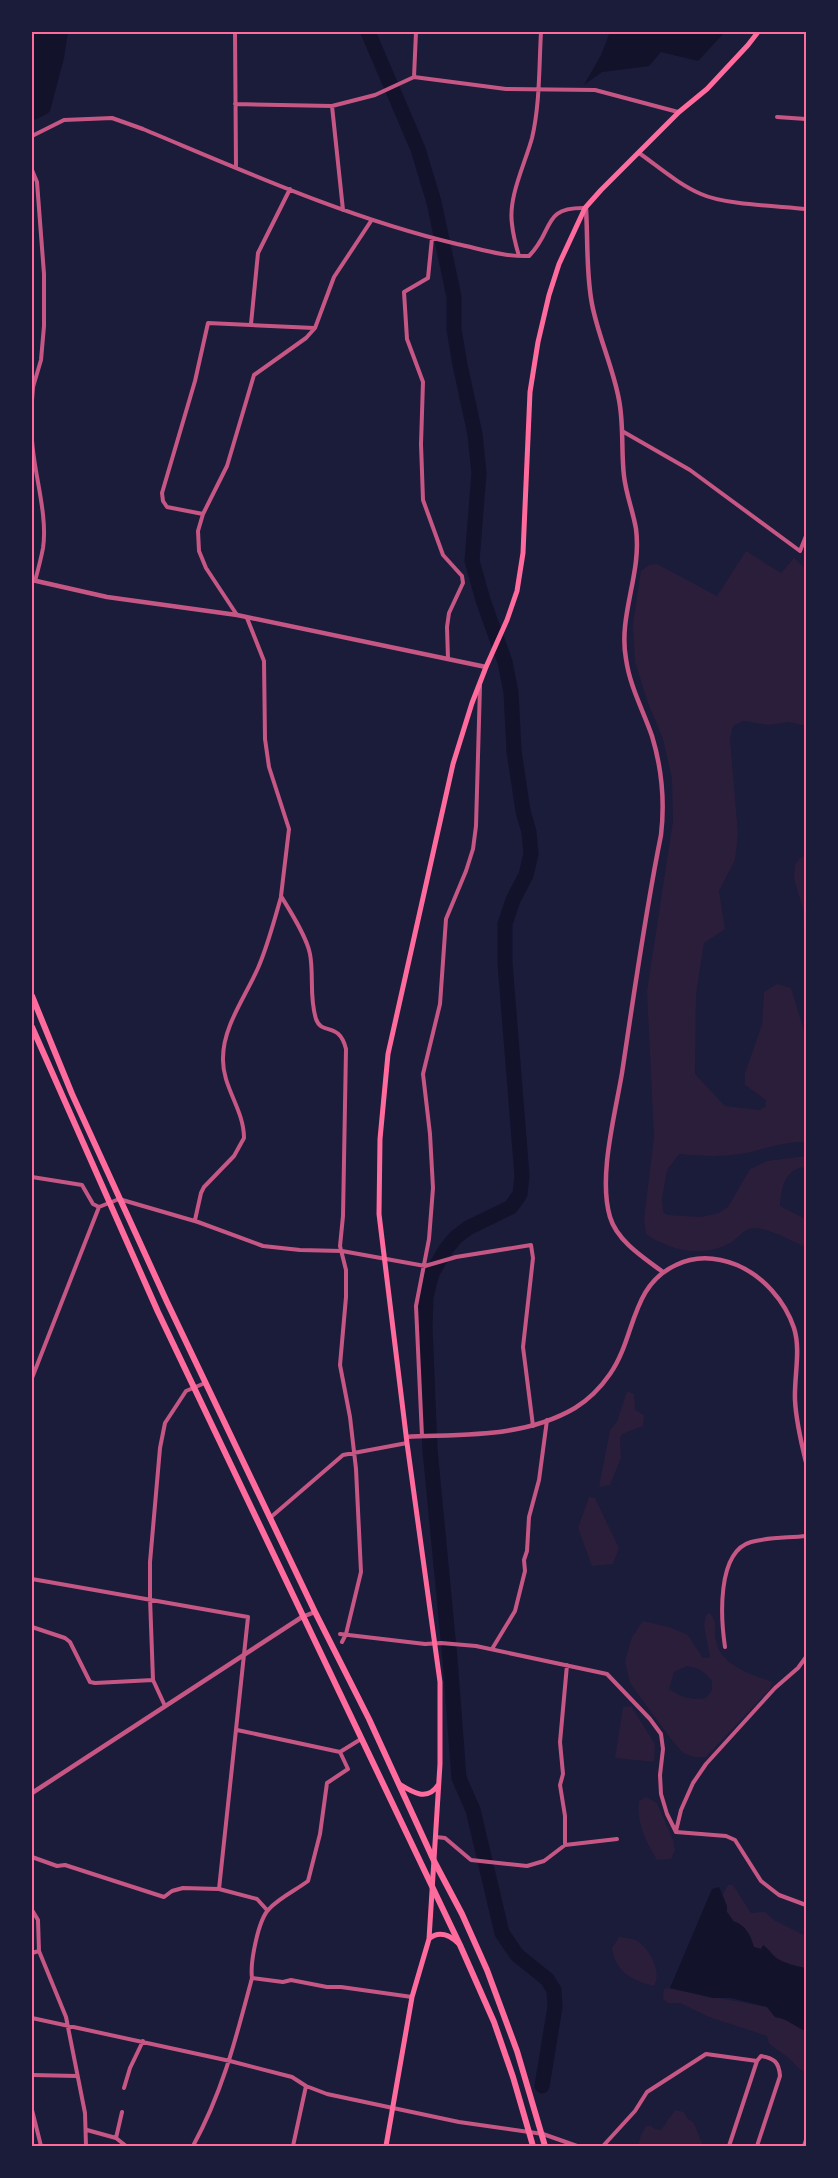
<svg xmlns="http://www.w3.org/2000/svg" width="838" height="2178" font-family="Poppins,sans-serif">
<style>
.green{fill:#2a1e3b;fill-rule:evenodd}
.water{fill:#12122b}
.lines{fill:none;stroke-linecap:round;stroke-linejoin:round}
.river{stroke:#12122b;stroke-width:15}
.minor{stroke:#c65784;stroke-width:4}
.tertiary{stroke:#c65784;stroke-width:4.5}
.secondary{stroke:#ff6b9d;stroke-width:5}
.trunk{stroke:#ff6b9d;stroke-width:6}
.neatline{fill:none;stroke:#ff6b9d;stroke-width:2}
</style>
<rect width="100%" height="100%" fill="#1b1b3a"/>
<path class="green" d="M746,551L781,573L794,558L806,569V726L789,722L768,725L743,721L733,726L730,739L738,834L735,860L719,891L725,929L704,943L696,995L695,1074L725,1106L759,1110L766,1106V1100L745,1085V1073L762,1025L764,992L777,984L791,988L806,1037V1142C784,1141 763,1150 741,1154C720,1157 700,1156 679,1154L667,1170L662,1199L663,1212L668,1215L701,1217L719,1213L728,1207L750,1169L767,1161L806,1156V1167C785,1168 781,1188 780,1206L806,1219V1247C793,1242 767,1227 753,1228C743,1229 738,1239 730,1243C703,1258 670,1251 646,1234L644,1219L654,1137L647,991L673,821L672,779L663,739L648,703L635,662L633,625L641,571L649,565L657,564L717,596Z
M806,855V989L803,909L794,879L795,865L800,858Z
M627,1391L634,1394L635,1410L644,1415L643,1426L622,1434L620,1438L621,1458L610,1485L599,1487L610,1430L617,1422Z
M589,1497L595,1498L619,1548L613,1564L592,1566L578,1528Z
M710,1613C719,1625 713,1628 716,1641C721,1666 751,1674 772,1682L770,1689L706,1757H694L683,1753L671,1739L630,1683L625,1661L632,1637L643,1621L669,1627L688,1635L703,1658L710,1657L704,1626L706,1615ZM687,1666C698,1668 705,1671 712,1681V1690L706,1698C692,1701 681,1697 669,1689L674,1672Z
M631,1706L655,1744L654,1762L615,1758L623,1707Z
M646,1797L657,1803L673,1840L675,1850L671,1859L657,1860C646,1842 636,1822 639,1801Z
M728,1885H733L751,1913L765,1912L774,1920L806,1936V1968C799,1967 779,1962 774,1956C770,1951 768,1949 763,1946L761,1949L754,1947L727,1912L723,1894Z
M619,1937C626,1938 633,1938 639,1942C651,1951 662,1973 654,1986C633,1981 615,1972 612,1948Z
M666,1988L767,2007L775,2017C787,2018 795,2027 806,2031V2072L799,2069L790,2059L769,2044L767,2036L709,2017L680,2003H668L663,1999L664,1989Z
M675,2110L684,2112L687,2118L694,2123L703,2146H638L641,2135L646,2126H651L655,2129L661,2130Z"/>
<path class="water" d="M32,32H68L64,58L50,111L47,114L32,121Z
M610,32H725L698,61L661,52L649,66L602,72L584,85L601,55Z
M719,1887L727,1906V1912L733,1921C746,1925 751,1936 754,1947L761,1949L763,1945C768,1949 770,1952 774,1956C779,1962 799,1967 806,1968V2031C795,2027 787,2018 775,2017L767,2007L731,1998H713L670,1988L712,1889Z"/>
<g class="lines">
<path class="river" d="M368,32L418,149L434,202L454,297V329L460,365L475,434L479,473L472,561L483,600L505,662L511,692L514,751L523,811L529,832L531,854L526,875L513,900L505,924V963L522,1176L520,1194L511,1207L468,1228L456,1237L446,1249L432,1273L426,1297L425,1327L430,1450L450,1659L459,1778L473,1810L502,1933L517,1955L547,1979L554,1990L555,2007L542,2086"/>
<path class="minor" d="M235,32L236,168
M414,77L416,32
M235,104L332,106L375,95L414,77L506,89L595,90L678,112
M332,106L343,210
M777,117L806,119
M32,136L64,120L112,118L143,129C246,172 348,218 457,244C481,249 504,257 529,256C555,230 541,207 585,208
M639,153C659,167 678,184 701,194C725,205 779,206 806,209
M32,170L37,182L44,274V326L41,360L33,387L32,400
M432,238L428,278L404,292L407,339L423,382L421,444L423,500L443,555L462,576L463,583L449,613L447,627L448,659
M519,256C516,246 513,235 512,224C508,197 525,164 532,138C540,104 539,66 541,32
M251,324L258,253L290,189
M622,431L690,470L800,551L806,536
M32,440C34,474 48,515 43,548C41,559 38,570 35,581
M203,514L167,507L163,501L162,493L195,381L208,323L314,328
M237,615L206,568L199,551L198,531L203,514L227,466L254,375L306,338L315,328L334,277L371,221
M247,618L264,661L265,739L269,767L289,829L281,896C290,911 307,937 310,954C314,975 309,997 316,1019C322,1036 339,1021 346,1049L343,1216L340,1246L346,1270V1297L340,1365L350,1417L356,1469L361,1572L346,1634L342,1642
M32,1177L82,1185L93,1204L99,1207
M195,1220L201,1193L204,1187L234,1156L244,1138C244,1109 222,1087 223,1058C223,1026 246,996 258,968C268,945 274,921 281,897
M32,1378L99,1207L119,1199L198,1222L263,1246L300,1250L342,1251L425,1266L456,1257L531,1245L533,1258L523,1347L533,1426
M422,1436L416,1306L429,1239L433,1188L430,1134L423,1074L440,1004L446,919L466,871L473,849L476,826L480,686
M271,1517L343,1455L407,1443
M32,1579L248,1617L219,1889
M32,1627L65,1638L70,1642L90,1682L95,1683L153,1680
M340,1634L425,1644L441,1643L476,1646L607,1674L650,1719L661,1734L663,1749L660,1775L661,1794L667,1814L676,1832
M725,1647C721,1620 716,1552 751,1542C768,1537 789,1538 806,1536
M492,1649L515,1611L525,1571L524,1560L527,1551L529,1517L539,1480L547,1420
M165,1706L153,1680L150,1598V1562L160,1448L165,1423L186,1391L205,1383
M237,1730L340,1752L361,1739
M676,1831L681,1810L693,1783L706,1764L775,1688L798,1668L806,1657
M676,1832L726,1836L735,1840L761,1881L779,1895L806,1905
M436,1837L445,1838L471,1860L527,1866L544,1861L565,1845L617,1839
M565,1845V1816L560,1785L563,1774L560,1742L567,1665
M32,1857L57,1866L65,1865L164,1897L172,1891L183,1888L219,1889L257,1899L267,1910
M32,1910L38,1920L39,1951L66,2017L85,2113L86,2146
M32,1953L39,1951
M252,1978L283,1982L291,1980L327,1987H341L412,1997
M32,2018L230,2061L292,2077L306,2086L327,2094L459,2122L543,2134L577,2146
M757,2061L761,2056C774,2058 779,2062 780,2076L757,2146
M32,2075L77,2076
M124,2088L130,2068L143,2041
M32,2110L41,2146
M87,2130L116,2138L126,2146
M116,2138L122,2112
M193,2146C223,2091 236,2038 252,1978C250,1963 258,1920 269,1909C279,1898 296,1890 308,1881L320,1834L327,1783L348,1769L340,1752
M293,2146L306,2086
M603,2146L635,2111L647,2092L706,2054L757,2061L729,2146
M804,2146L806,2140"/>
<path class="tertiary" d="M586,209C588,240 586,273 592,304C598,336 613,367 619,400C624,425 621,451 624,476C626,494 633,511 636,529C642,574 618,615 626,659C630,687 643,710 652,736C662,769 665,801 661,835C645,914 634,994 622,1073C615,1115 598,1177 610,1217C617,1241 644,1258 663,1272
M32,580L107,597L237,615L486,667
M406,1437C463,1434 524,1438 575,1408C588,1400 601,1387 610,1374C636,1337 630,1286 676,1265C696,1255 717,1257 737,1265C763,1276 785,1301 794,1328C801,1350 794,1377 795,1400C796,1421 801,1442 806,1462
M32,1793L302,1617L315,1612"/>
<path class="secondary" d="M399,1784C412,1792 427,1802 438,1785
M429,1939C439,1930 450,1935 459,1944
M386,2146L412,1997L429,1939L440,1764V1682L407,1443L379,1214L380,1139L388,1054L453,764L472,703L486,667L507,620L517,591L523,553L530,392L538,342L549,295L559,264L585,208L601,190L679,112L707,89L748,45L758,32"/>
<path class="trunk" d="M32,996L72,1094L167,1302L315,1612L369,1719L434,1861L462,1914L487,1970L517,2051L545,2146
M32,1027L158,1312L460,1945L494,2022L513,2077L533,2146"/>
</g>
<rect width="838" height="2178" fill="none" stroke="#1b1b3a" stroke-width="66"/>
<rect x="33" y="33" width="772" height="2112" class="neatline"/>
</svg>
